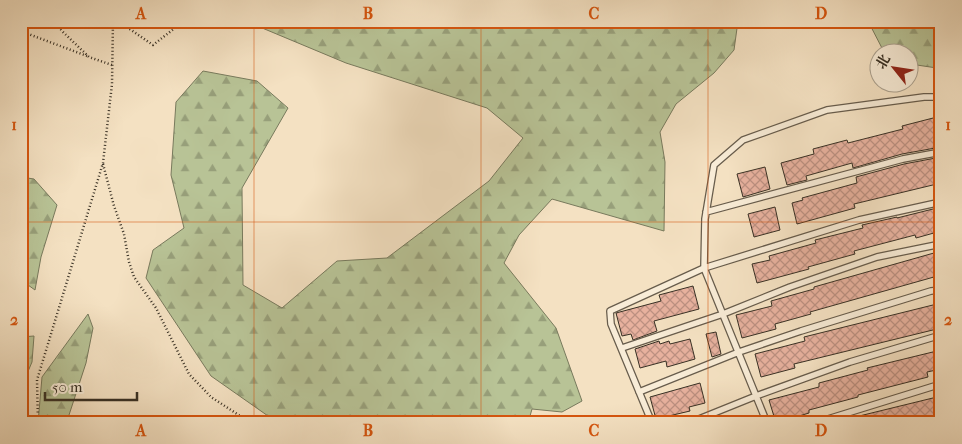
<svg xmlns="http://www.w3.org/2000/svg" width="962" height="444" font-family="'IM FELL French Canon','Noto Serif SC',serif">
<style>
.forest{fill:url(#forest-firs);stroke:#787a5d}
.building{fill:url(#building-cross-hatch);stroke:#383024}
.lines{fill:none;stroke-linecap:round;stroke-linejoin:round}
.service-casing{stroke:#675c4c;stroke-width:8}
.path{stroke:#383024;stroke-width:2.5;stroke-dasharray:1 2.5;stroke-linecap:butt}
.service{stroke:#f8ecd7;stroke-width:5.5}
.grid{fill:none;stroke:#d6550e;stroke-width:1;stroke-opacity:0.55}
.neatline{fill:none;stroke:#d6550e;stroke-width:2}
.grid-label{font-size:16px;text-anchor:middle;font-weight:bold;fill:#d6550e}
</style>
<defs>
<pattern id="forest-firs" width="22" height="20" patternUnits="userSpaceOnUse" patternTransform="scale(1.25)"><rect width="22" height="20" fill="#b8c396"/><path d="M5 1l3.5 6h-7zM16 11l3.5 6h-7z" fill="#979f7a"/></pattern>
<pattern id="building-cross-hatch" width="8" height="8" patternUnits="userSpaceOnUse" patternTransform="scale(1.25)"><rect width="8" height="8" fill="#e7b19e"/><path d="M0 0l8 8M0 8l8-8" fill="none" stroke="#bc9081"/></pattern>
</defs>
<rect width="100%" height="100%" fill="#f4e1c2"/>
<filter id="stains"><feTurbulence type="fractalNoise" baseFrequency=".004" numOctaves="4"/><feColorMatrix values="0 0 0 0 .2 0 0 0 0 .09 0 0 0 0 .02 0 0 0 .5 -.17"/></filter>
<radialGradient id="worn" r=".72"><stop offset=".6" stop-color="#630" stop-opacity="0"/><stop offset="1" stop-color="#630" stop-opacity=".3"/></radialGradient>
<path class="forest" d="M181,21H738L734,50L714,73L676,104L660,132L665,162L664,231L552,199L519,235L504,263L556,328L582,401L562,412L532,409L528,423H278L211,376L146,278L153,250L184,228L171,175L176,102L203,71L257,81L288,108L242,188L243,285L282,308L337,261L387,258L489,181L523,138L487,108L346,63L255,25L185,24Z
M868,21H941V67L937,68L910,64V52H884Z
M21,177L34,179L57,205L41,257L35,290L21,280Z
M88,314L93,328L86,363L69,415V423H38L42,377Z
M34,336L32,362L21,388V337Z"/>
<path class="building" d="M937,117L941,133V147L902,154L853,168L852,163L806,176L807,180L787,185L781,163L814,154L813,149L847,140L848,143L903,129L902,126Z
M941,157V183L854,204L855,208L797,224L792,203L803,200L802,198L857,183L856,177L904,164Z
M765,167L770,189L743,197L737,174Z
M775,207L780,230L754,237L748,214Z
M941,207V231L916,238L915,235L854,251L855,254L808,267L809,269L757,283L752,264L770,260L769,256L816,243L815,240L863,228L862,225L897,217V218Z
M941,251V275L810,312L811,314L775,324L776,329L742,338L736,315L772,306L771,301L814,289V287Z
M693,286L699,309L654,321L657,331L633,340L631,334L622,336L616,313L661,301L659,295Z
M941,303V328L794,364L795,368L761,377L755,354L805,341L804,337Z
M716,332L721,354L712,357L706,334Z
M690,339L695,359L667,367L666,361L640,368L635,349L659,341L660,344L669,341L670,344Z
M941,350V369L927,372L928,377L858,395V397L809,410V413L776,423L769,400L819,387V383L868,370L867,368Z
M700,383L705,403L689,407L690,411L656,419L650,397Z
M941,396V415L938,416L939,421L932,423H847V419Z"/>
<g class="lines">
<defs>
<path id="service" d="M706,212L903,159L941,152
M622,348L723,314L790,287L877,257L941,244
M639,392L739,352L801,331L931,291L941,290
M137,423L139,421L145,423
M652,423L611,324L610,311L704,268L859,220L941,202
M689,423L756,396L850,362L941,335
M767,423L704,268L705,219L714,165L743,140L827,110L924,97H941
M815,423L941,384"/>
</defs>
<use href="#service" class="service-casing"/>
<path class="path" d="M54,21L63,32L89,57L112,65
M118,21L153,45L184,21
M21,30L31,35L87,56
M103,164L114,206L124,234L129,262L134,277L156,308L189,374L211,397L251,423
M38,423L37,380L103,163L112,84L113,21"/>
<use href="#service" class="service"/>
</g>
<path class="grid" d="M254,21V423M481,21V423M708,21V423M21,222H941"/>
<rect width="962" height="444" fill="none" stroke="#f4e1c2" stroke-width="55"/>
<g transform="translate(894 68) rotate(300)"><circle r="24" fill="#f8ecd7" stroke="#aba18f"/>
<path d="M0-4L9 19L0 12L-9 19Z" fill="#8f2418"/>
<text y="-8" font-size="14" font-weight="bold" text-anchor="middle" fill="#383024">北</text>
</g>
<path d="M45 392v8h92v-8" fill="none" stroke="#383024" stroke-width="2.5"/>
<text x="52" y="392" font-size="15" fill="#383024" stroke="#f8ecd7" stroke-width="4" paint-order="stroke">50 m</text>
<rect x="28" y="28" width="906" height="388" class="neatline"/>
<g class="grid-label">
<text x="141" y="19">A</text>
<text x="368" y="19">B</text>
<text x="594" y="19">C</text>
<text x="821" y="19">D</text>
<text x="14" y="130">1</text>
<text x="948" y="130">1</text>
<text x="14" y="325">2</text>
<text x="948" y="325">2</text>
<text x="141" y="436">A</text>
<text x="368" y="436">B</text>
<text x="594" y="436">C</text>
<text x="821" y="436">D</text>
</g>
<rect width="100%" height="100%" filter="url(#stains)"/>
<rect width="100%" height="100%" fill="url(#worn)"/>
</svg>
